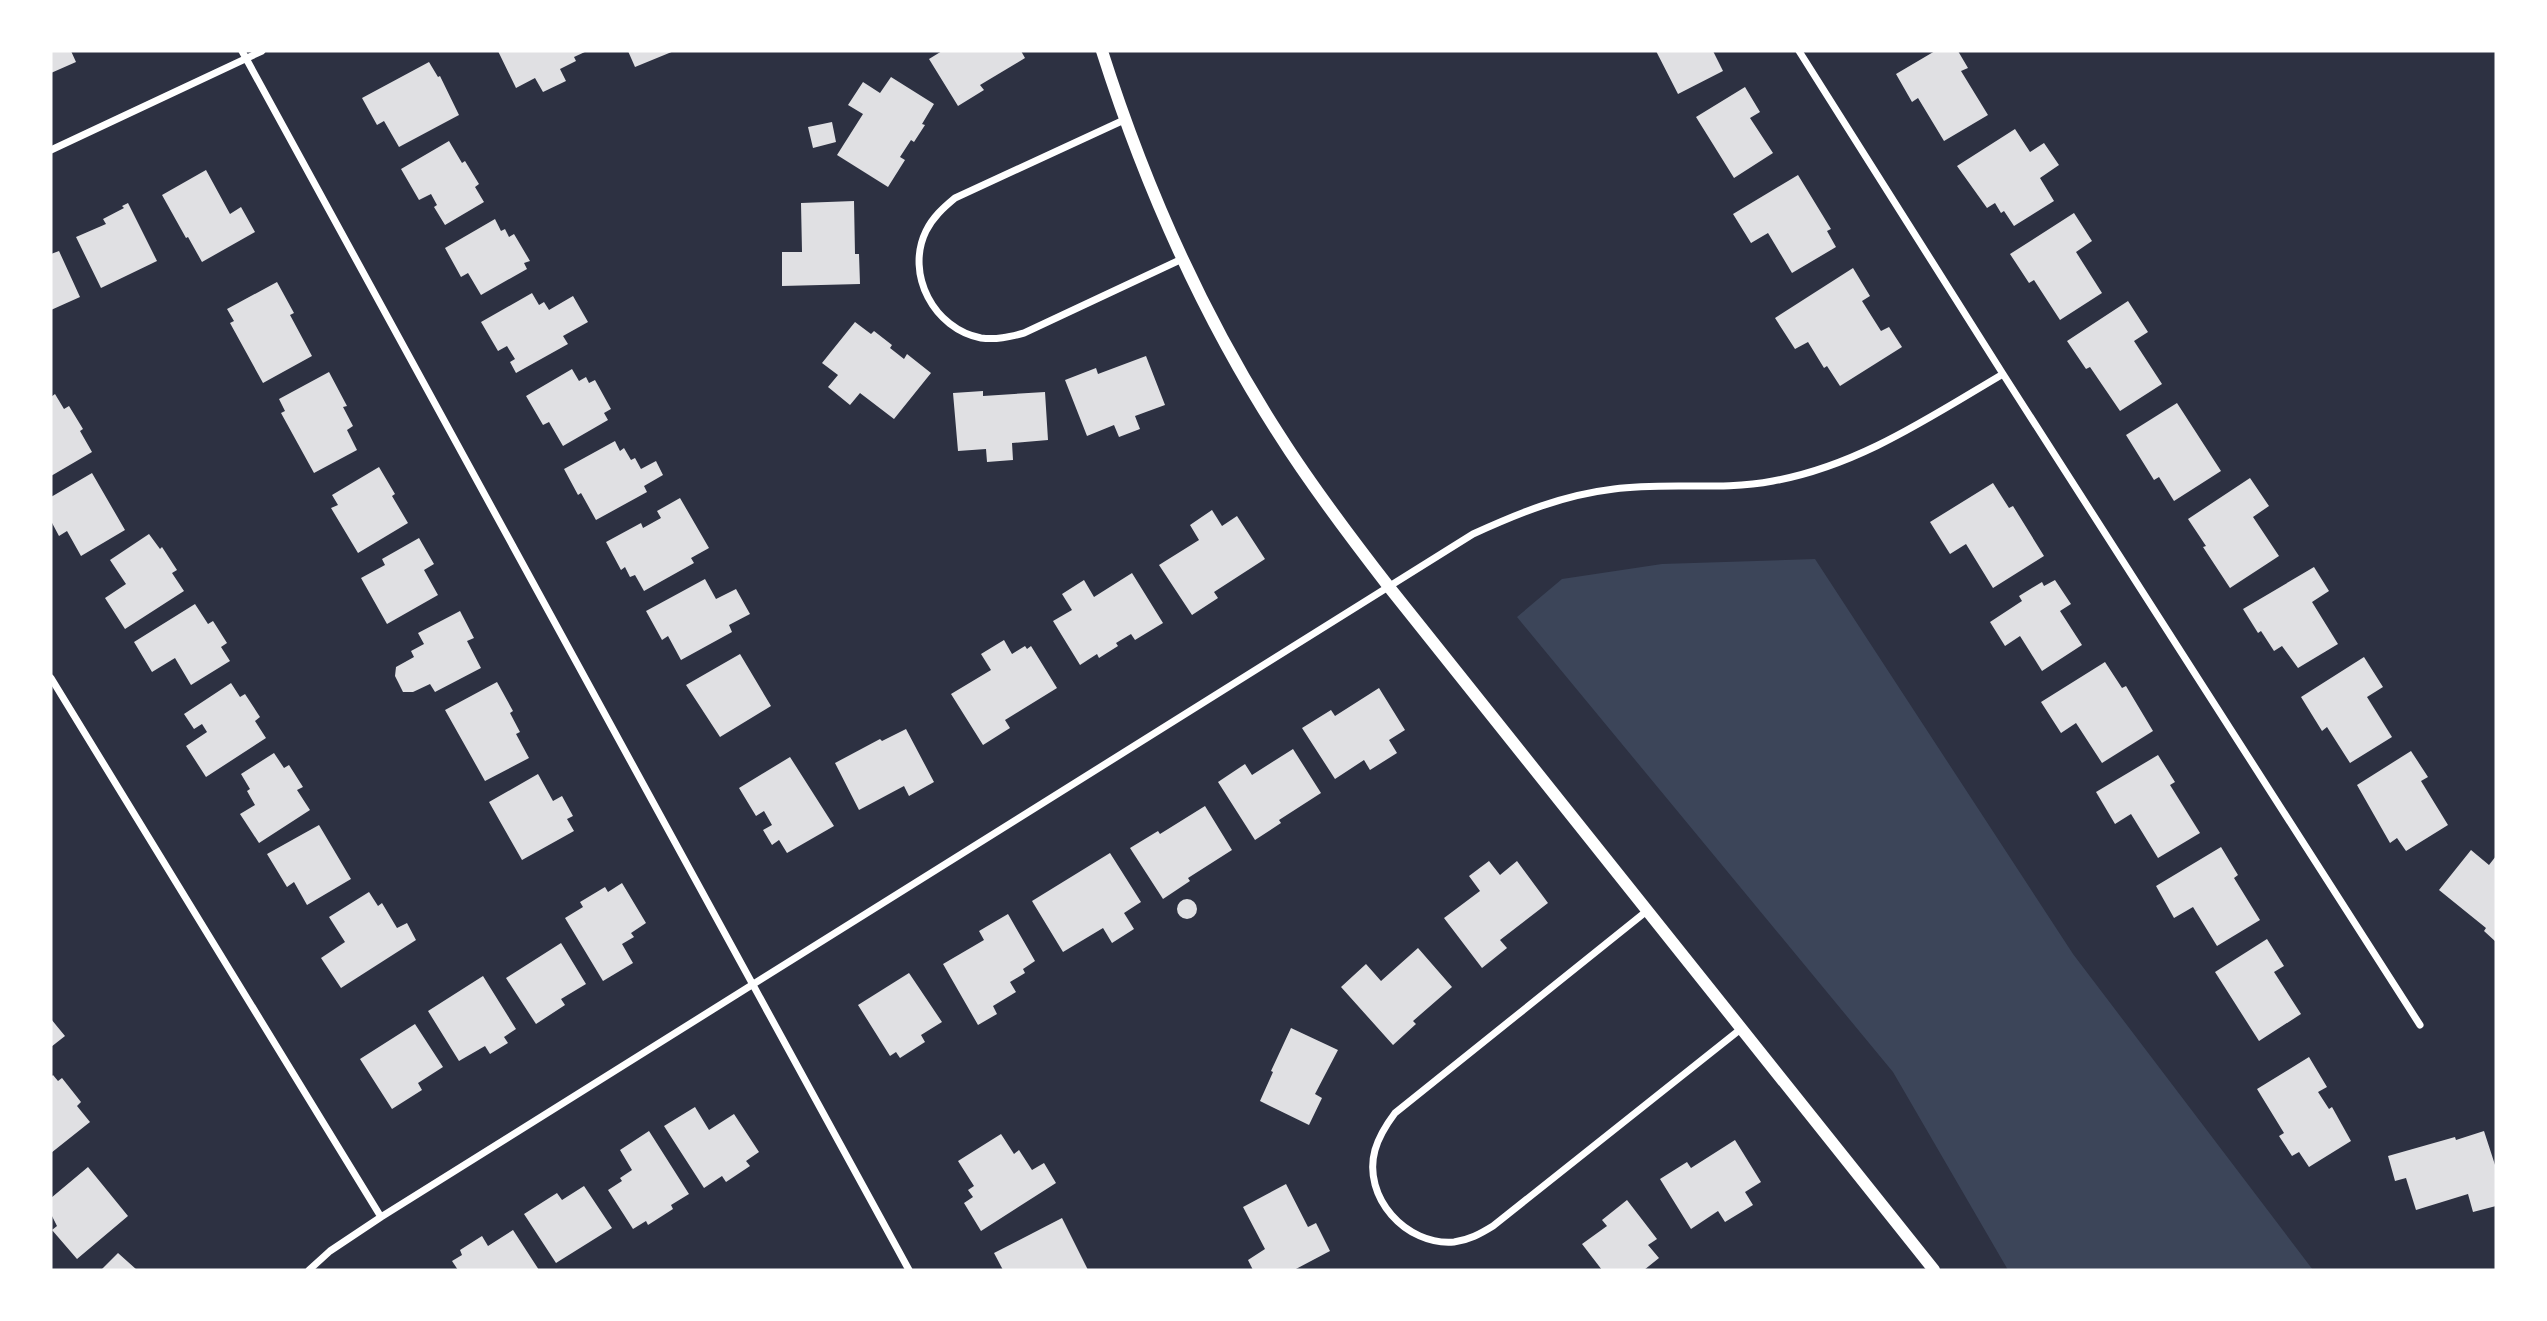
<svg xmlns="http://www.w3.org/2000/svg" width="2547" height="1321" font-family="'Noto Sans',sans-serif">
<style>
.green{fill:#3c4559}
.building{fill:#e0e0e3}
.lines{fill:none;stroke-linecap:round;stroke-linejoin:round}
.minor{stroke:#fff;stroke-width:7}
.tertiary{stroke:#fff;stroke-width:12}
</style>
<rect width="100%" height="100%" fill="#2d3142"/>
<path class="green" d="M1815,559L2073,954L2313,1270H2008L1893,1072L1517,617L1562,579L1662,564Z"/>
<path class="building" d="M51,51H71L76,62L51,73Z
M498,51H587L574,57L576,61L560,69L566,81L543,92L535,78L516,88Z
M628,51H674L635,67Z
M942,51H1021L1025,58L980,85L984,90L958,106L929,59Z
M1656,51H1713L1723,71L1678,94Z
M1935,51H1958L1968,68L1961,71L1988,115L1944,141L1918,98L1912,102L1896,74Z
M429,62L438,77L440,76L459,115L399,147L384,121L377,125L362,98Z
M891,77L934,104L922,124L925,125L914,142L911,140L900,157L905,160L888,187L837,155L863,114L848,105L863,82L880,93Z
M1745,87L1760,112L1750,118L1773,153L1734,178L1696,117Z
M832,122L836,142L813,148L808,127Z
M2015,129L2030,152L2044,143L2059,165L2040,178L2054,201L2014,226L2004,211L2001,213L1995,203L1987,208L1957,166Z
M449,141L462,163L465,161L479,184L475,187L484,202L445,225L434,207L437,205L431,194L419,200L401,169Z
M206,170L230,214L241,207L255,232L202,262L188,237L186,238L162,195Z
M1798,175L1831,229L1827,231L1836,247L1792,273L1768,233L1751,243L1733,214Z
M854,201L855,254H859L860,284L782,286V252H802L801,203Z
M128,203L157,261L101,288L76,237L106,224L103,219L124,208L122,206Z
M2074,213L2092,241L2076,252L2102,293L2060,320L2034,280L2029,283L2010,254Z
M495,219L501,231L505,229L509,237L514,234L530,261L524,263L527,269L481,295L468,273L461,277L445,248Z
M59,251L80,297L51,310V254Z
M1853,268L1870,296L1862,301L1881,331L1889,327L1902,347L1840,386L1827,366L1824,368L1808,342L1795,349L1775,318Z
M277,282L294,313L290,315L312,356L263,383L230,323L234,321L227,309Z
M532,293L539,305L544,302L549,310L573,296L588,322L563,336L568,344L516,373L510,362L515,359L507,346L498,351L481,322Z
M2128,301L2148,332L2134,341L2162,384L2120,411L2090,367L2086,369L2067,341Z
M855,322L871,334L874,331L892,345L890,348L904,359L907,354L931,373L894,419L860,393L850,405L828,387L838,375L822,363Z
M1146,356L1165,405L1135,416L1140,429L1119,437L1114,425L1087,436L1065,380L1096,368L1098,374Z
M572,369L579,381L586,377L589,383L595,380L611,409L604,413L608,420L563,446L549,422L543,425L526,396Z
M329,372L347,406L343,407L353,426L347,430L357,450L314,473L281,413L285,411L279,399Z
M983,391V396L1045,392L1048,440L1012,443L1013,460L987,462L986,449L958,451L953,393Z
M55,394L64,409L69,406L83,429L80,431L92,452L51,476V397Z
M2177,403L2221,471L2174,501L2159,477L2154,480L2126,435Z
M615,441L620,451L624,448L631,460L635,458L641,469L656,461L663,475L644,486L647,492L596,520L581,493L578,495L564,469Z
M379,467L395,494L392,496L408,523L358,553L331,508L338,505L332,495Z
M92,473L125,530L81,556L67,531L59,536L51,521V497Z
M2250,478L2269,506L2253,517L2279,556L2230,588L2203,547L2206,546L2188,519Z
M1993,483L2009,508L2013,506L2044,556L1993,588L1966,544L1950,554L1930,522Z
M680,498L709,548L691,558L694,563L644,591L635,575L630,577L625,567L621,570L606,542L641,523L643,528L661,518L657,511Z
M1212,510L1222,526L1237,516L1265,559L1214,592L1218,598L1192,615L1159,565L1199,540L1190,525Z
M149,534L160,549L162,547L177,570L172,573L184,591L125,629L105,598L126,584L110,560Z
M419,538L434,564L424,570L438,595L387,624L361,578L385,565L382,559Z
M2314,567L2329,591L2312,602L2338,644L2298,668L2282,646L2274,651L2261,631L2258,633L2243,609Z
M1132,573L1163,623L1135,640L1131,634L1116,643L1118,646L1099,658L1097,654L1080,665L1053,621L1072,610L1062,594L1084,580L1094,597Z
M705,579L716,599L736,589L750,614L729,625L732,632L681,660L668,636L662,640L646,611Z
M2055,580L2071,604L2060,611L2082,645L2042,671L2020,636L2005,646L1990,622L2022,601L2019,596L2042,582L2044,586Z
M195,604L208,624L213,621L227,643L221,647L230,661L191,685L175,658L152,672L134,642Z
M460,611L474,638L467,641L481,668L435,692L430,684L413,692H403L395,676L396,667L414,657L411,651L424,644L418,633Z
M1004,640L1012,654L1025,646L1027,649L1031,646L1057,688L1005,720L1010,728L983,745L951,694L991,670L981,654Z
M740,654L771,706L720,737L686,685Z
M2364,657L2383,687L2367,697L2392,737L2350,763L2327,727L2322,731L2301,697Z
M2105,662L2122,688L2126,686L2153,731L2102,763L2076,723L2061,733L2041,702Z
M497,682L513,711L510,713L520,732L516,734L529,758L485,781L445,710Z
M231,683L240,697L245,694L260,717L255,721L266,738L206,777L186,746L207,732L202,724L194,729L184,714Z
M1379,688L1405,730L1389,740L1397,753L1370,770L1364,760L1335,779L1302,728L1331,710L1335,716Z
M906,729L934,782L909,796L904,786L859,810L835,763L880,739L882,741Z
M1293,749L1321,793L1279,820L1281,823L1255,840L1218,782L1245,764L1252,775Z
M2411,751L2428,777L2421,781L2448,825L2406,851L2397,838L2390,843L2357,785Z
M274,753L284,768L289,765L303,787L297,790L310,810L259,843L240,814L255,805L247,791L250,789L241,774Z
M2158,755L2175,782L2170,785L2200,833L2158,858L2131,814L2115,824L2096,792Z
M790,757L834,826L787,853L779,840L772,845L763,830L772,825L764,811L756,816L739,788Z
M538,774L553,801L562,796L573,816L567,819L574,831L522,860L489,802Z
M1205,806L1232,850L1188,878L1190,881L1163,899L1130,848L1158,831L1160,834Z
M319,825L351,879L307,905L294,882L287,887L267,854Z
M2221,847L2238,875L2234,878L2260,920L2217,946L2193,907L2174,918L2156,886Z
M2471,850L2489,865L2496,856V942L2484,931L2486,928L2439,890Z
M1110,853L1141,902L1124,913L1134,929L1112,943L1103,928L1063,952L1032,901Z
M1489,861L1500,875L1517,861L1548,903L1500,940L1507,948L1482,968L1444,918L1480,891L1469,876Z
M622,883L646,923L631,933L634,937L622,944L633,963L603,981L565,918L583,907L580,902L605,887L608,892Z
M369,892L378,906L382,903L397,928L407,923L416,940L341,988L321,958L345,942L329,917Z
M1177 909a10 10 0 1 1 20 0a10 10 0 1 1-20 0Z
M1008,914L1035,961L1023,969L1025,973L1010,982L1016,992L993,1006L997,1014L978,1025L943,964L984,940L979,931Z
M2267,939L2284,966L2274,972L2301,1014L2259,1041L2215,972Z
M561,943L586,984L561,999L565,1005L536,1024L506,978Z
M1418,948L1452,987L1413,1021L1416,1024L1393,1045L1341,987L1366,964L1381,981Z
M909,973L942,1022L921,1035L925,1042L900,1058L896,1052L890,1056L858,1005Z
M483,976L516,1029L504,1037L508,1043L490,1054L485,1046L459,1061L428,1011Z
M51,1019L65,1036L51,1047Z
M415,1024L443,1067L418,1083L422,1090L392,1109L360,1059Z
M1291,1028L1338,1050L1315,1094L1322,1098L1309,1125L1260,1101L1273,1072L1271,1071Z
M2309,1057L2327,1087L2318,1092L2329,1109L2332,1107L2351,1141L2309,1167L2299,1152L2292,1156L2279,1136L2284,1133L2257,1089Z
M53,1075L58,1081L62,1078L81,1102L77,1106L90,1122L51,1153V1077Z
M695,1107L709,1130L734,1114L759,1152L746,1161L750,1166L726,1182L722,1176L704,1188L664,1126Z
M649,1131L689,1194L671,1205L673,1209L648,1225L646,1221L633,1229L608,1190L622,1181L620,1178L632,1170L620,1150Z
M2484,1131L2496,1168V1206L2473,1212L2468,1194L2416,1210L2406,1178L2395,1181L2388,1156L2455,1137L2456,1140Z
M1001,1134L1014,1154L1019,1150L1032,1170L1044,1163L1056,1183L981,1231L964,1203L973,1197L968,1190L974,1186L958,1161Z
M1735,1140L1761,1182L1745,1192L1753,1205L1725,1222L1718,1211L1691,1229L1660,1179L1687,1162L1691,1168Z
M88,1167L128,1216L77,1259L52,1230L57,1226L51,1214V1198Z
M1286,1184L1308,1227L1316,1223L1330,1251L1294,1270H1253L1248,1260L1265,1249L1243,1207Z
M584,1186L612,1228L556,1263L524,1214L557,1193L562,1200Z
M1627,1200L1657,1239L1648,1245L1659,1258L1644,1270H1602L1582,1244L1607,1226L1602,1220Z
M1062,1218L1088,1270H1003L994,1253Z
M513,1230L539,1270H458L452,1261L462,1255L460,1250L482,1236L488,1246Z
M118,1253L137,1270H101Z"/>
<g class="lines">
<path class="minor" d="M242,51L909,1270
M1799,51L2003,374L2420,1025
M1124,120L955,198C943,208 933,217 926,231C905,274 934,329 981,338C996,340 1009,337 1024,333L1182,259
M51,150L262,51
M51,678L381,1217
M1648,910L1395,1113C1386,1125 1379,1136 1375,1150C1362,1197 1406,1246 1454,1242C1469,1240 1480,1234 1493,1226L1742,1028
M309,1270L330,1251L381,1217L1473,534C1519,513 1563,495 1614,489C1666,482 1720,491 1773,481C1858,466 1930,417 2003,374"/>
<path class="tertiary" d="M1102,51C1145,186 1203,317 1280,436C1313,488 1351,538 1389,587L1934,1270"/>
</g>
<rect width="2547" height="1321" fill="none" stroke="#ffffff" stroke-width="105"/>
</svg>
